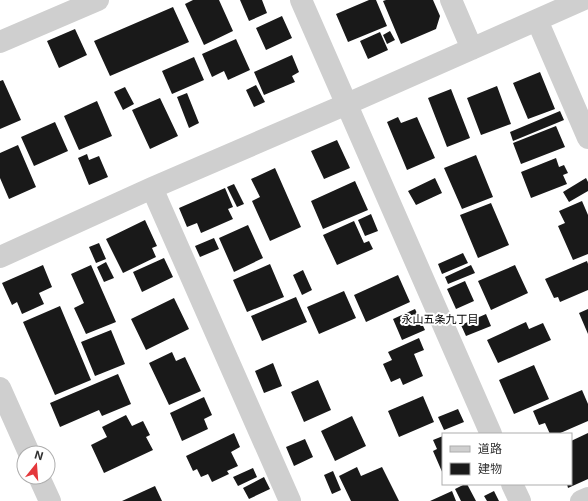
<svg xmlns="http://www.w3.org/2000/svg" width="588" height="501" font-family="Inter,'Noto Sans JP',sans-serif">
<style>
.building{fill:#191919}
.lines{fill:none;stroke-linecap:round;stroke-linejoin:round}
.minor{stroke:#cfcfcf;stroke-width:22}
.labels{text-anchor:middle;stroke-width:4;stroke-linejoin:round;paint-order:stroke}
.neighbourhood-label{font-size:11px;fill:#000;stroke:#fff}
</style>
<rect width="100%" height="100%" fill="#fff"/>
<path class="building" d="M193,0H219L233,31L204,45L185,4Z
M240,0H262L267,13L249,21Z
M369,0H376L387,26L348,42L336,14Z
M386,0H433L440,16L436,29L401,44L383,1Z
M173,7L189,42L110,76L94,41Z
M282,16L292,38L266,50L256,28Z
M75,29L87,55L59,68L47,41Z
M390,31L395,40L387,44L383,35Z
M380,32L388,50L368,59L360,41Z
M236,39L250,70L228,80L224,71L212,77L202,54Z
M292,55L299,72L292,76L295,82L264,95L254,72Z
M194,57L204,80L172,94L162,71Z
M540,72L555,109L528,119L513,83Z
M3,80L21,120L0,129V81Z
M256,85L265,102L254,107L246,90Z
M497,86L511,124L481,135L467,98Z
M125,87L134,104L123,110L114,92Z
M451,89L470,138L447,147L428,98Z
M187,93L199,123L189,128L177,97Z
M160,98L178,136L150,149L132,110Z
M97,101L112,136L79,150L64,116Z
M560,111L564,120L513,141L510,132Z
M398,117L401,123L417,117L435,158L407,170L387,122Z
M55,122L68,151L34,166L21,137Z
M556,126L565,147L521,164L513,143Z
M337,140L350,168L324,179L311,151Z
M18,145L36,187L9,199L0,178V153Z
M87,154L89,160L99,156L108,177L89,185L78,158Z
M476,155L493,197L462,209L444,168Z
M556,158L559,167L564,165L568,173L563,175L567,184L531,198L521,172Z
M275,168L301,227L270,241L252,201L260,197L251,179Z
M435,178L442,193L416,205L408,191Z
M586,178L588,182V191L569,202L563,192Z
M355,181L368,210L323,229L311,201Z
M234,184L244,204L237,207L227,187Z
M225,188L233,207L228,209L233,219L201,233L197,223L187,227L179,208Z
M582,201L588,215V254L573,260L558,226L565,223L559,211Z
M491,203L509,245L478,258L460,215Z
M371,214L378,231L365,236L358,220Z
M145,220L157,246L152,248L156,257L123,273L106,239Z
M354,221L364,243L369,241L373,249L337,265L323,235Z
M248,225L263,258L234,272L219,238Z
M214,238L219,249L200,257L195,246Z
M99,243L106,259L96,263L89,247Z
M463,253L468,263L442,274L438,264Z
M164,258L173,277L142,292L133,272Z
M587,261L588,264V290L560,302L558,297L554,298L545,279Z
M106,262L114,278L104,282L97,267Z
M270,264L284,297L247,312L233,280Z
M43,265L52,287L39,293L44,304L22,314L17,302L12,305L2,283Z
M91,265L116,322L86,334L74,308L84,303L71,274Z
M471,265L475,273L448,284L445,277Z
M515,265L528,293L491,310L478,281Z
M303,270L312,290L302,295L293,275Z
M398,275L410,302L366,322L354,295Z
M465,281L474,301L456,309L447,289Z
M344,291L356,318L319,334L307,307Z
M296,297L307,322L262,341L251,316Z
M174,298L189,329L146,350L131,319Z
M60,306L91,380L55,395L23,322Z
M415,309L425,330L402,340L393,319Z
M588,309V334L579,313Z
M486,314L491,326L466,336L461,325Z
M526,322L529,329L543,323L551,340L498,363L487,340Z
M111,330L125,364L95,376L81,342Z
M419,338L424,350L414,354L423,376L403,385L400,378L391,382L383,364L392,360L388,352Z
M172,352L176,361L185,357L201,391L169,405L149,363Z
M273,363L282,386L264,393L255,371Z
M534,365L549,399L514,414L499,380Z
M118,374L131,404L102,416L99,410L60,427L50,403Z
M318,380L331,410L304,422L291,392Z
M582,390L588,404V421L558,434H550L545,423L539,425L533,411Z
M423,396L434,422L399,437L388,411Z
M204,397L212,415L204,419L208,429L182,441L170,413Z
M458,409L464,422L444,430L438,417Z
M126,415L132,426L143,421L150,435L146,437L153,450L104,473L91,445L107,437L102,427Z
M352,416L366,446L335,461L321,431Z
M234,433L240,447L231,452L238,466L227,471L229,474L212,482L208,474L201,477L197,469L193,471L186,456Z
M588,433V479L568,488L567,484H571V441Z
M443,436V474L433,451L437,449L433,440Z
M305,439L313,457L294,466L286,447Z
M357,467L361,476L382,467L399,501H351L339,476Z
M253,468L257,477L238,486L233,477Z
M333,471L341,490L332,494L324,475Z
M264,477L270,489L249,499L243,488Z
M465,484H467L476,501H461L455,489Z
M155,486L162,501H122Z
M452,491L456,501H430Z
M494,491L499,501H487L484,496Z"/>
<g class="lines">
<path class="minor" d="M301,0L491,434
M451,0L472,49
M537,20L588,138
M0,42L98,0
M152,188L290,501
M0,257L152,188L347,104L582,0
M0,388L29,453
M39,477L50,501
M512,484L520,501
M581,501L588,498"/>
</g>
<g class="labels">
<g class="neighbourhood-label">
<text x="440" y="323">永山五条九丁目</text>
</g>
</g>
<rect x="442" y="433" width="130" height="52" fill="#ffffff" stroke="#adadad"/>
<rect x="450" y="446" width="20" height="6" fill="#cfcfcf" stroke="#adadad"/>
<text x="478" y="453" font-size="12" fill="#323232">道路</text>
<rect x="450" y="463" width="20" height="12" fill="#191919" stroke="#adadad"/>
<text x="478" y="473" font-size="12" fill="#323232">建物</text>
<g transform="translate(36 465) rotate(17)"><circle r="19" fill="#ffffff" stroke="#adadad"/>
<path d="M0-3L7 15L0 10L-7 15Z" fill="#e4383c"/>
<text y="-6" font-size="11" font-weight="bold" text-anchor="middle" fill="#323232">N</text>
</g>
</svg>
